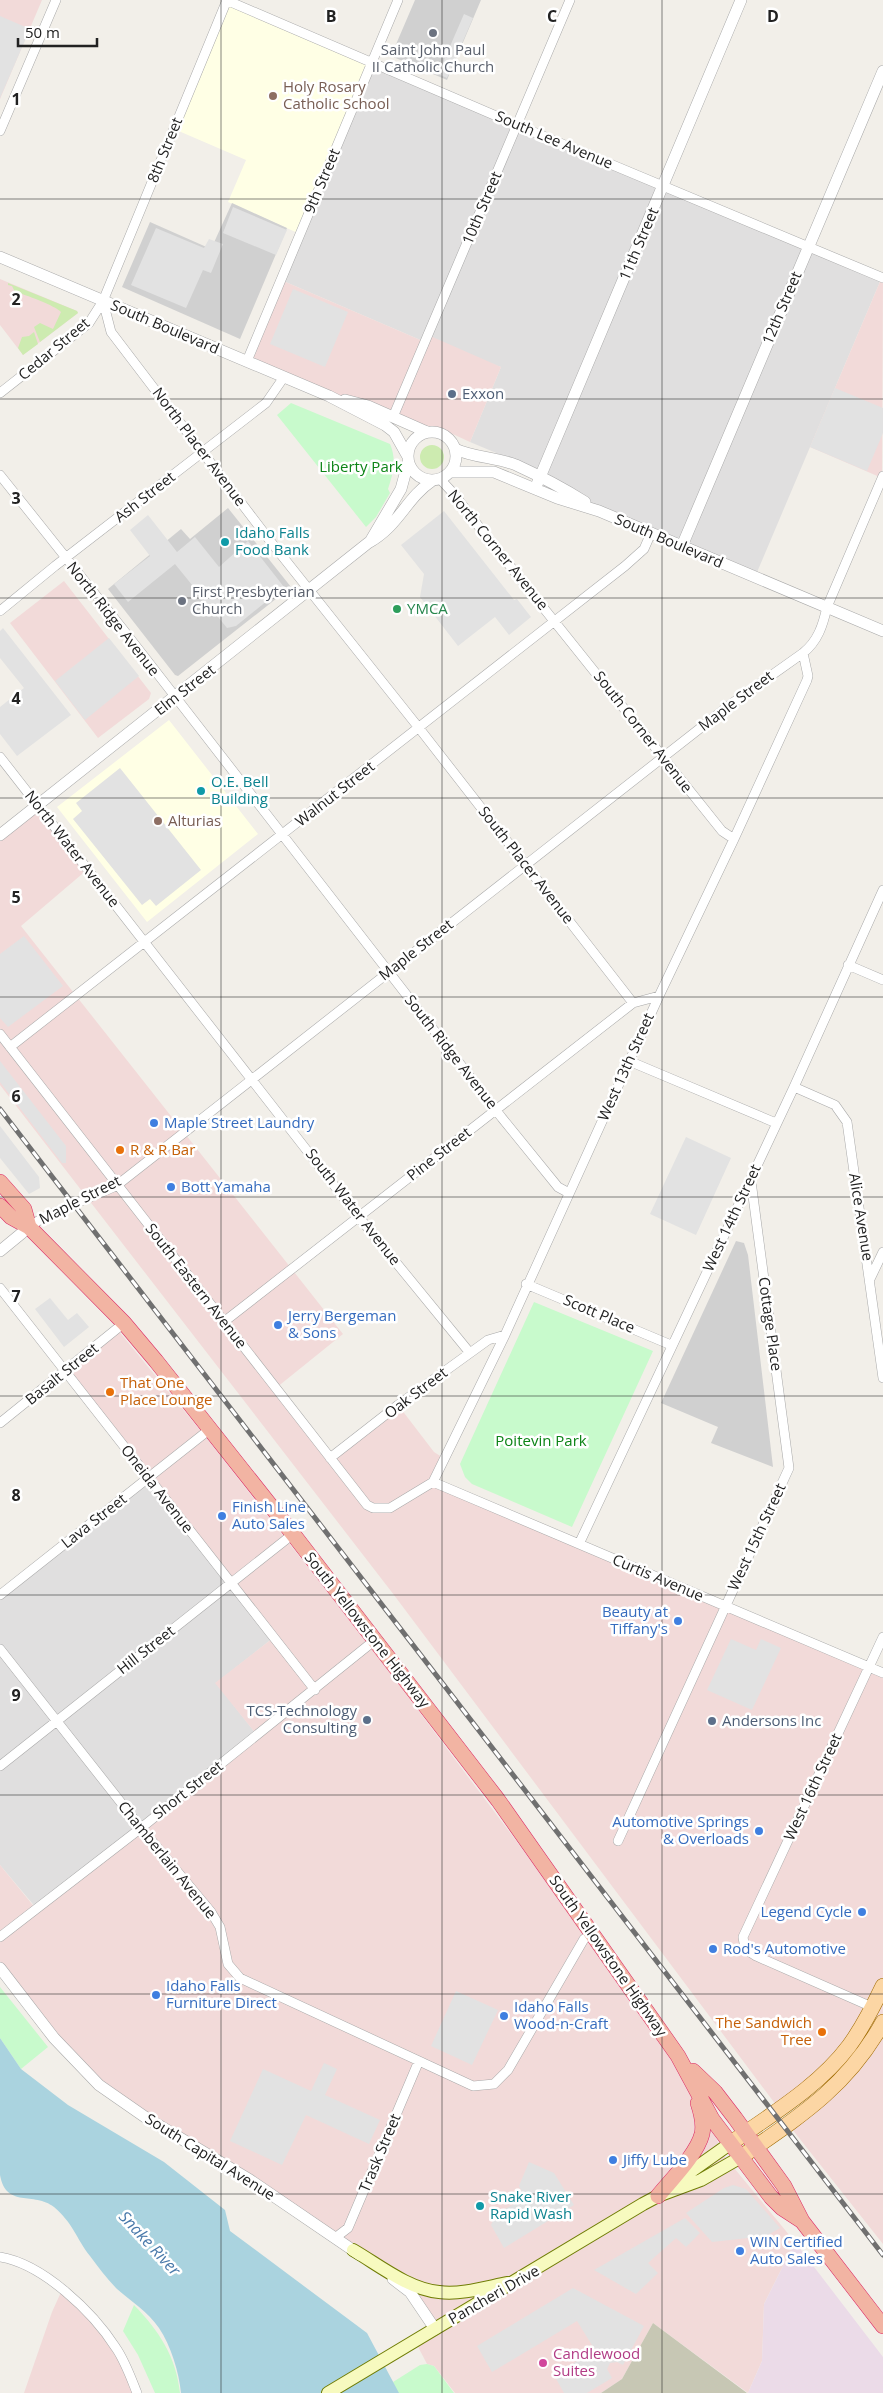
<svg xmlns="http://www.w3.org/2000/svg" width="883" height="2393" font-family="'Open Sans',sans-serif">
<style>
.residential{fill:#e0dfdf}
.commercial{fill:#f2dad9}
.industrial{fill:#ebdbe8}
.education{fill:#ffffe5}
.religious{fill:#d0d0d0}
.construction{fill:#c7c7b4}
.grass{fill:#cdebb0}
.park{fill:#c8facc}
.parking{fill:#e2e2e2}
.water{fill:#aad3df}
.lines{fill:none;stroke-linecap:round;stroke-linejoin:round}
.minor-casing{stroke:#a9a9a9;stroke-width:10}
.tertiary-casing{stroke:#a9a9a9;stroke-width:12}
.secondary-casing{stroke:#707d05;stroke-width:14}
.primary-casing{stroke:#a06b00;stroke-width:16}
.trunk-casing{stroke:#dc2a67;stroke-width:16}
.minor{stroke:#fff;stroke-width:9}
.tertiary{stroke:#fff;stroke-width:11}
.secondary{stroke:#f7fabf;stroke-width:12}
.primary{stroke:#fcd6a4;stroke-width:15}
.trunk{stroke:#f2b4a3;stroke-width:15}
.rail-casing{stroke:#707070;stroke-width:5}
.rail{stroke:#fff;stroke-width:3;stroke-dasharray:9;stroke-linecap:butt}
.grid{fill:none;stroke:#222;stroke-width:1;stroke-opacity:0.55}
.worship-dot{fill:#6b7280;stroke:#fff;stroke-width:2}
.education-dot{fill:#8d6e63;stroke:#fff;stroke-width:2}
.service-dot{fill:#5c6f8a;stroke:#fff;stroke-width:2}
.culture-dot{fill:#0f9aa8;stroke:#fff;stroke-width:2}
.leisure-dot{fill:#2e9e5b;stroke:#fff;stroke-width:2}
.shop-dot{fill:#3f7fe0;stroke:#fff;stroke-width:2}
.food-dot{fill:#e8710a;stroke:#fff;stroke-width:2}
.hotel-dot{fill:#d1479c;stroke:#fff;stroke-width:2}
.labels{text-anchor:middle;stroke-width:5;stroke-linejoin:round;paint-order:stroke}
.worship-label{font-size:15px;fill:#5b616d;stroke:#fff}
.education-label{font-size:15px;fill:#785e54;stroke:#fff;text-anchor:start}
.street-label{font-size:15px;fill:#222;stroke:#fff}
.service-label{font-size:15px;fill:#4e5e75;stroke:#fff;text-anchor:start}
.park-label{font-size:15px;fill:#0c8416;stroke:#fff}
.culture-label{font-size:15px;fill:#0d838f;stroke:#fff;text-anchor:start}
.leisure-label{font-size:15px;fill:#27864d;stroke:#fff;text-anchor:start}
.shop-label{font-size:15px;fill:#366cbe;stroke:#fff;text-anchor:start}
.food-label{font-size:15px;fill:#c56008;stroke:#fff;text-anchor:start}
.hotel-label{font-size:15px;fill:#b23c85;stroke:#fff;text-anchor:start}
.water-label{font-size:16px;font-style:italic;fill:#4a7aab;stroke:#fff}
.grid-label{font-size:16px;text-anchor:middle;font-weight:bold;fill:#222;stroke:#fff;stroke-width:5;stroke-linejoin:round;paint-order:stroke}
</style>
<rect width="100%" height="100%" fill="#f2efe9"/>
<path class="residential" d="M372,62L882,277L755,577L537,485L542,472L470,442L501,367L425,342L281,280Z
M148,1479L273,1638L216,1683L257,1735L37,1909L0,1865V1595Z"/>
<path class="commercial" d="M0,0H42L0,99Z
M882,277L883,278L882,478L810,447Z
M0,279L77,311L78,313L23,355L0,325Z
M281,280L425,342L428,335L501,367L470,442L444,430L427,432L247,361Z
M64,581L151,693L149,699L98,738L10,623Z
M38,805L88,869L21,926L343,1334L276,1388L330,1458L398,1405L434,1452L445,1459L433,1481L883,1673V2244L788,2124L869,2043L882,2014L867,2032L779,2109L394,1595L0,1085V835Z
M117,1329L204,1435L369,1645L678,2056L725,2157L795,2242L764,2304L762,2361L748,2393L653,2323L622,2379L601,2393H455L434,2366L427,2364L415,2341L435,2329L421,2307L335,2238L99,2085L0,1968V1865L36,1909L257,1735L215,1683L273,1638L66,1372Z
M62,2290L116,2348L137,2393H24L52,2312Z"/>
<path class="industrial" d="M795,2242L883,2357V2393H748L762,2361L764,2304Z"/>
<path class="education" d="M227,1L372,62L300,234L228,202L246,160L174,129Z
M169,720L258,834L147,922L57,807Z"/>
<path class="religious" d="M415,0H481L447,80L391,56Z
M232,203L287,228L240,339L122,287L150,222L211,249Z
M228,508L291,587L178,676L175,675L108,589L181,529L190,539Z
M736,1241L744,1243L748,1255L773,1467L711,1443L718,1427L661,1403Z"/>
<path class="construction" d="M653,2323L747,2393H601L622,2379Z"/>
<path class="grass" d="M8,283L77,311L78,313L40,342L34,327L40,323L53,329L61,312C56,306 24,294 15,292L12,286L8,285Z
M34,332L38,344L23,355L18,348L22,337L29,336Z
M420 457a12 12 0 1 1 24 0a12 12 0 1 1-24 0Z"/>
<path class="park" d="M291,403L390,444C397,460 393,474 388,489L390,493L376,517L366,527L277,415Z
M534,1302L653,1351L572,1527L472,1484L465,1477L460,1464Z
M0,1987L48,2047L21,2069L0,2038Z
M134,2305C159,2331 176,2356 180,2393H155L138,2355L123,2331Z
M427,2364L434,2366L454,2393H398L393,2382L420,2365Z"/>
<path class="parking" d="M464,14L473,18L447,78L438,74Z
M0,16L30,29L0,98Z
M233,207L287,230L276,255L223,233Z
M156,228L204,248L209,239L223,244L211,273L203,270L186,308L131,285Z
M293,289L348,312L325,367L270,344Z
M835,388L883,408V433L867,471L810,447Z
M444,511L514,600L517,599L531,617L509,635L495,617L458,646L420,597L424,574L401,545Z
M148,515L177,552L195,537L219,567L248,541L284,587L236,626L227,628L175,564L128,602L114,584L150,556L130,530Z
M3,628L71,715L17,756L0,734V707L24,688L0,658V631Z
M109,638L139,676L85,720L55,681Z
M120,768L201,870L156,906L150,899L142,905L73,819L82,811L76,803Z
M24,936L63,986L8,1027L0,1018V954Z
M0,1061L66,1146V1163H62L0,1082Z
M0,1126L39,1177L40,1188L29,1194L0,1158Z
M686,1137L731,1158L696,1235L650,1214Z
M50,1298L68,1320L77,1313L89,1327L64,1347L35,1309Z
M731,1639L756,1650L761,1639L781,1648L752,1710L707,1690Z
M456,1991L498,2010L472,2065L431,2046Z
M324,2063L337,2069L325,2095L380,2120L369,2144L306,2115L282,2165L230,2141L263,2069L311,2091Z
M529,2162L554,2173L574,2205L504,2248L491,2225L496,2214L525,2198L519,2186Z
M733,2185L746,2189L780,2228L766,2236L712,2242L686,2213L724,2188Z
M685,2218L700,2233L686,2247L676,2238L648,2263L658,2273L636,2294L594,2270Z
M573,2288L644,2326L623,2365L617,2362L610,2363L607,2369L612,2378L587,2393H564L554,2375L595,2350L577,2321L492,2372L477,2346Z"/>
<path class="water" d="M0,2038L21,2069L68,2105L164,2162L225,2210L230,2231L367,2333L399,2393H181C179,2372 171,2346 159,2328C148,2312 131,2301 117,2289C107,2279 98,2267 90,2256C76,2238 73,2223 54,2207C34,2191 6,2209 0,2175Z"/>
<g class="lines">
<defs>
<path id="minor" d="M226,0L529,130L883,278
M0,131L56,0
M103,301L111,332L271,542L419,728L633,1003
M247,361L398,0
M0,393L89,323L103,301L227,0
M393,417L570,0
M0,475L122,628L502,1118L558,1187L569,1193
M440,479L454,494L486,536L722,831L734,839
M0,611L55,566L266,403L284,377
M0,757L358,1216L470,1353
M848,965L883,980
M0,1034L367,1505L373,1508H390L433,1482L505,1335L659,996L734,839L807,680L808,676L803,653C818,641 823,625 827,607L883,476
M10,1047L625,566L644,549L651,533
M629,1061L776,1123
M794,1087L835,1105L847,1122L883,1378
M26,1229L44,1217L116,1186L731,704L803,653
M870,1279L883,1252
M526,1284L671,1345
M0,1288L315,1690
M225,1321L633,1003L659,996
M0,1423L124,1323
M330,1458L398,1405L488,1340L505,1335
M433,1482L883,1673
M579,1544L794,1087L883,890
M0,1595L210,1429
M0,1649L141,1828L211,1912L220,1927L228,1964L240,1978L473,2086L494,2084L508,2070L584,1939L592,1933
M0,1766L293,1534
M618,1841L789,1468L751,1181
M0,1937L141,1828L375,1640
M872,2007L756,1956L745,1949L743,1937L883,1637
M335,2238L348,2228L418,2063
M0,2257C43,2264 93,2312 116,2348C125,2361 131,2378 137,2393"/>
<path id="tertiary" d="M0,257L329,396L385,425L394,432L407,455
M345,400L368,406L427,432
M408 456a24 24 0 1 1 48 0a24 24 0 1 1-48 0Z
M455,449C475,458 496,457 516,465C540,476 563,488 585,502
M450,472H494L557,498L599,511L883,631
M535,489L741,0
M371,540L401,489L408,463
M682,546L883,71
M0,835L368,543C400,525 405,499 433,480
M0,1251L22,1233
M0,1968L54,2038L99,2085L145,2117L250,2180L360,2255
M393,2279L410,2292L435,2329"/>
<path id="secondary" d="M676,2182L731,2143
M353,2250C379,2265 408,2289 439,2292C461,2295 487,2287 508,2283
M328,2393L643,2204L658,2196L701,2180L741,2157"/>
<path id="primary" d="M731,2143C772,2114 819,2086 849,2046C863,2027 873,2007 883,1986
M741,2157C799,2117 848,2086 883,2022"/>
<path id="trunk" d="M0,1182L24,1209L29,1227
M0,1206L11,1217L29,1227L124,1323L156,1361L293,1534L498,1800L678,2056L712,2119L771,2197L782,2208L802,2221
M693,2071L715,2092L735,2118L784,2186L802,2221L883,2326
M658,2196C671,2180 697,2154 702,2134C704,2125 701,2112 698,2103"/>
</defs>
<use href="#minor" class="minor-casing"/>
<use href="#tertiary" class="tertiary-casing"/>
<use href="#secondary" class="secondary-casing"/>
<use href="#primary" class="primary-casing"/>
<use href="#trunk" class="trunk-casing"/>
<use href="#minor" class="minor"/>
<use href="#tertiary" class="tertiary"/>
<use href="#secondary" class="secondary"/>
<use href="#primary" class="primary"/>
<use href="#trunk" class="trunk"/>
<defs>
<path id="rail" d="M0,1109L883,2255"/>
</defs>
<use href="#rail" class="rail-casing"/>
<use href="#rail" class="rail"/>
</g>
<path class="grid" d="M221,0V2393M442,0V2393M662,0V2393M0,199H883M0,399H883M0,598H883M0,798H883M0,997H883M0,1197H883M0,1396H883M0,1595H883M0,1795H883M0,1994H883M0,2194H883"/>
<g class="worship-dot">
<circle cx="433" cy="33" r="5"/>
<circle cx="182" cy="601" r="5"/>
</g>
<g class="education-dot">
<circle cx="273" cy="96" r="5"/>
<circle cx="158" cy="821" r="5"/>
</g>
<g class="service-dot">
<circle cx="452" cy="394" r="5"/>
<circle cx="367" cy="1720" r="5"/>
<circle cx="712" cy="1721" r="5"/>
</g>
<g class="culture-dot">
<circle cx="225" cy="542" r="5"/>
<circle cx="201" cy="791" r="5"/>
<circle cx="480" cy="2206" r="5"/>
</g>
<circle class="leisure-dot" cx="397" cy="609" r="5"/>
<g class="shop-dot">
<circle cx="154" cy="1123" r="5"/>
<circle cx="171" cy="1187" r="5"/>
<circle cx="278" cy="1325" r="5"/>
<circle cx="222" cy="1516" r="5"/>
<circle cx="678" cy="1621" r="5"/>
<circle cx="759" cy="1831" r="5"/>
<circle cx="862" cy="1912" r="5"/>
<circle cx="713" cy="1949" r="5"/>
<circle cx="156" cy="1995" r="5"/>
<circle cx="504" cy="2016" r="5"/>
<circle cx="613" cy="2160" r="5"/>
<circle cx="740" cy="2251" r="5"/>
</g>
<g class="food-dot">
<circle cx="120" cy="1150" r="5"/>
<circle cx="110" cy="1392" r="5"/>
<circle cx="822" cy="2032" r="5"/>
</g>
<circle class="hotel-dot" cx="543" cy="2363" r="5"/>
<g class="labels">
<g class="worship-label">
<text x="433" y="55">Saint John Paul<tspan x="433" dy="17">II Catholic Church</tspan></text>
<text x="192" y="597" text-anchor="start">First Presbyterian<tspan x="192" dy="17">Church</tspan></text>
</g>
<g class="education-label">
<text x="283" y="92">Holy Rosary<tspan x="283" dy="17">Catholic School</tspan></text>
<text x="168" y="826">Alturias</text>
</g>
<g class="street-label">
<text transform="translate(554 140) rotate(23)" y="5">South Lee Avenue</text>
<text transform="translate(165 150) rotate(-68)" y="5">8th Street</text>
<text transform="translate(322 181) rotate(-67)" y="5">9th Street</text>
<text transform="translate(482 208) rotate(-67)" y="5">10th Street</text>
<text transform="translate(639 244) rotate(-67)" y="5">11th Street</text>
<text transform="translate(782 308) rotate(-67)" y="5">12th Street</text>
<text transform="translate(165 327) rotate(23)" y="5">South Boulevard</text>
<text transform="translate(54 349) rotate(-40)" y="5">Cedar Street</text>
<text transform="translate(199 447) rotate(53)" y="5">North Placer Avenue</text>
<text transform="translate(145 497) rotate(-38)" y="5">Ash Street</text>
<text transform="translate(669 541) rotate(23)" y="5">South Boulevard</text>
<text transform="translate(498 550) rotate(51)" y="5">North Corner Avenue</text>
<text transform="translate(113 619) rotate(52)" y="5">North Ridge Avenue</text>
<text transform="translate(185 690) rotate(-38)" y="5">Elm Street</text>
<text transform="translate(736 701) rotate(-37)" y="5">Maple Street</text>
<text transform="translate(643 732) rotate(52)" y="5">South Corner Avenue</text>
<text transform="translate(335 794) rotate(-38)" y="5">Walnut Street</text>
<text transform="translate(72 849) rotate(52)" y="5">North Water Avenue</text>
<text transform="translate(526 865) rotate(52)" y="5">South Placer Avenue</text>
<text transform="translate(416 950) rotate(-38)" y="5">Maple Street</text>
<text transform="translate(451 1052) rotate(52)" y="5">South Ridge Avenue</text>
<text transform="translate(626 1067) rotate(-66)" y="5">West 13th Street</text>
<text transform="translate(439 1154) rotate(-38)" y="5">Pine Street</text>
<text transform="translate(80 1200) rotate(-27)" y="5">Maple Street</text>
<text transform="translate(353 1207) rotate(52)" y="5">South Water Avenue</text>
<text transform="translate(861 1217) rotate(81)" y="5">Alice Avenue</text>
<text transform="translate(732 1218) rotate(-65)" y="5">West 14th Street</text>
<text transform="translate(196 1286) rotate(52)" y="5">South Eastern Avenue</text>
<text transform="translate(599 1314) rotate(23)" y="5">Scott Place</text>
<text transform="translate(770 1324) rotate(82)" y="5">Cottage Place</text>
<text transform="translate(62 1374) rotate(-39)" y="5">Basalt Street</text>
<text transform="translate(416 1393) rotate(-37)" y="5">Oak Street</text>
<text transform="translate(157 1489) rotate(52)" y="5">Oneida Avenue</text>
<text transform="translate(94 1521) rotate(-38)" y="5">Lava Street</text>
<text transform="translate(757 1537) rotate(-65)" y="5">West 15th Street</text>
<text transform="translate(658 1578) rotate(23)" y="5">Curtis Avenue</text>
<text transform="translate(367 1630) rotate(52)" y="5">South Yellowstone Highway</text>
<text transform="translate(146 1650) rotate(-38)" y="5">Hill Street</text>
<text transform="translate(813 1787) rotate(-65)" y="5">West 16th Street</text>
<text transform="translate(188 1790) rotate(-38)" y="5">Short Street</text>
<text transform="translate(167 1860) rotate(51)" y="5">Chamberlain Avenue</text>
<text transform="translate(608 1956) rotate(55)" y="5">South Yellowstone Highway</text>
<text transform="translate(380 2153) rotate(-67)" y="5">Trask Street</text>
<text transform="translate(210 2157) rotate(32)" y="5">South Capital Avenue</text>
<text transform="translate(494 2295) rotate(-30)" y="5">Pancheri Drive</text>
</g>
<g class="service-label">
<text x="462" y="399">Exxon</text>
<text x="357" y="1716" text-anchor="end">TCS-Technology<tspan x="357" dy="17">Consulting</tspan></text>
<text x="722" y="1726">Andersons Inc</text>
</g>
<g class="park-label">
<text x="361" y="472">Liberty Park</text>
<text x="541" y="1446">Poitevin Park</text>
</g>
<g class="culture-label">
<text x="235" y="538">Idaho Falls<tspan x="235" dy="17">Food Bank</tspan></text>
<text x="211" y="787">O.E. Bell<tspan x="211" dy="17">Building</tspan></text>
<text x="490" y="2202">Snake River<tspan x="490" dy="17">Rapid Wash</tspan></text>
</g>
<g class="leisure-label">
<text x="407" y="614">YMCA</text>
</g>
<g class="shop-label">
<text x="164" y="1128">Maple Street Laundry</text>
<text x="181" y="1192">Bott Yamaha</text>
<text x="288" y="1321">Jerry Bergeman<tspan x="288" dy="17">&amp; Sons</tspan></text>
<text x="232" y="1512">Finish Line<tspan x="232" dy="17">Auto Sales</tspan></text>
<text x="668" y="1617" text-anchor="end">Beauty at<tspan x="668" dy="17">Tiffany's</tspan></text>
<text x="749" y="1827" text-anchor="end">Automotive Springs<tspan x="749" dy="17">&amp; Overloads</tspan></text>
<text x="852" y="1917" text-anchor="end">Legend Cycle</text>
<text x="723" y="1954">Rod's Automotive</text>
<text x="166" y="1991">Idaho Falls<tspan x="166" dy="17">Furniture Direct</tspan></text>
<text x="514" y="2012">Idaho Falls<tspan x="514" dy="17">Wood-n-Craft</tspan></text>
<text x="623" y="2165">Jiffy Lube</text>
<text x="750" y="2247">WIN Certified<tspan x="750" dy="17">Auto Sales</tspan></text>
</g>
<g class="food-label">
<text x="130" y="1155">R &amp; R Bar</text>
<text x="120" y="1388">That One<tspan x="120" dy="17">Place Lounge</tspan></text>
<text x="812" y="2028" text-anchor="end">The Sandwich<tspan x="812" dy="17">Tree</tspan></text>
</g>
<g class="hotel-label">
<text x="553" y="2359">Candlewood<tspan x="553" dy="17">Suites</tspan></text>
</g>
<g class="water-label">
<text transform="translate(150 2243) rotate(47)" y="6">Snake River</text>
</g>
</g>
<g class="grid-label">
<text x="331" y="22">B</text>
<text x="552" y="22">C</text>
<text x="773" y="22">D</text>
<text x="16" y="105">1</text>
<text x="16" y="305">2</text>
<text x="16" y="504">3</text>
<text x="16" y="704">4</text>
<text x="16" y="903">5</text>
<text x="16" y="1102">6</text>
<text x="16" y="1302">7</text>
<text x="16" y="1501">8</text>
<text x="16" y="1701">9</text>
</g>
<path d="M18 38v8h79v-8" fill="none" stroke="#222222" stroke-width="2.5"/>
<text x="25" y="38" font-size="15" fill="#222222" stroke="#ffffff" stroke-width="4" paint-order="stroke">50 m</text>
</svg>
